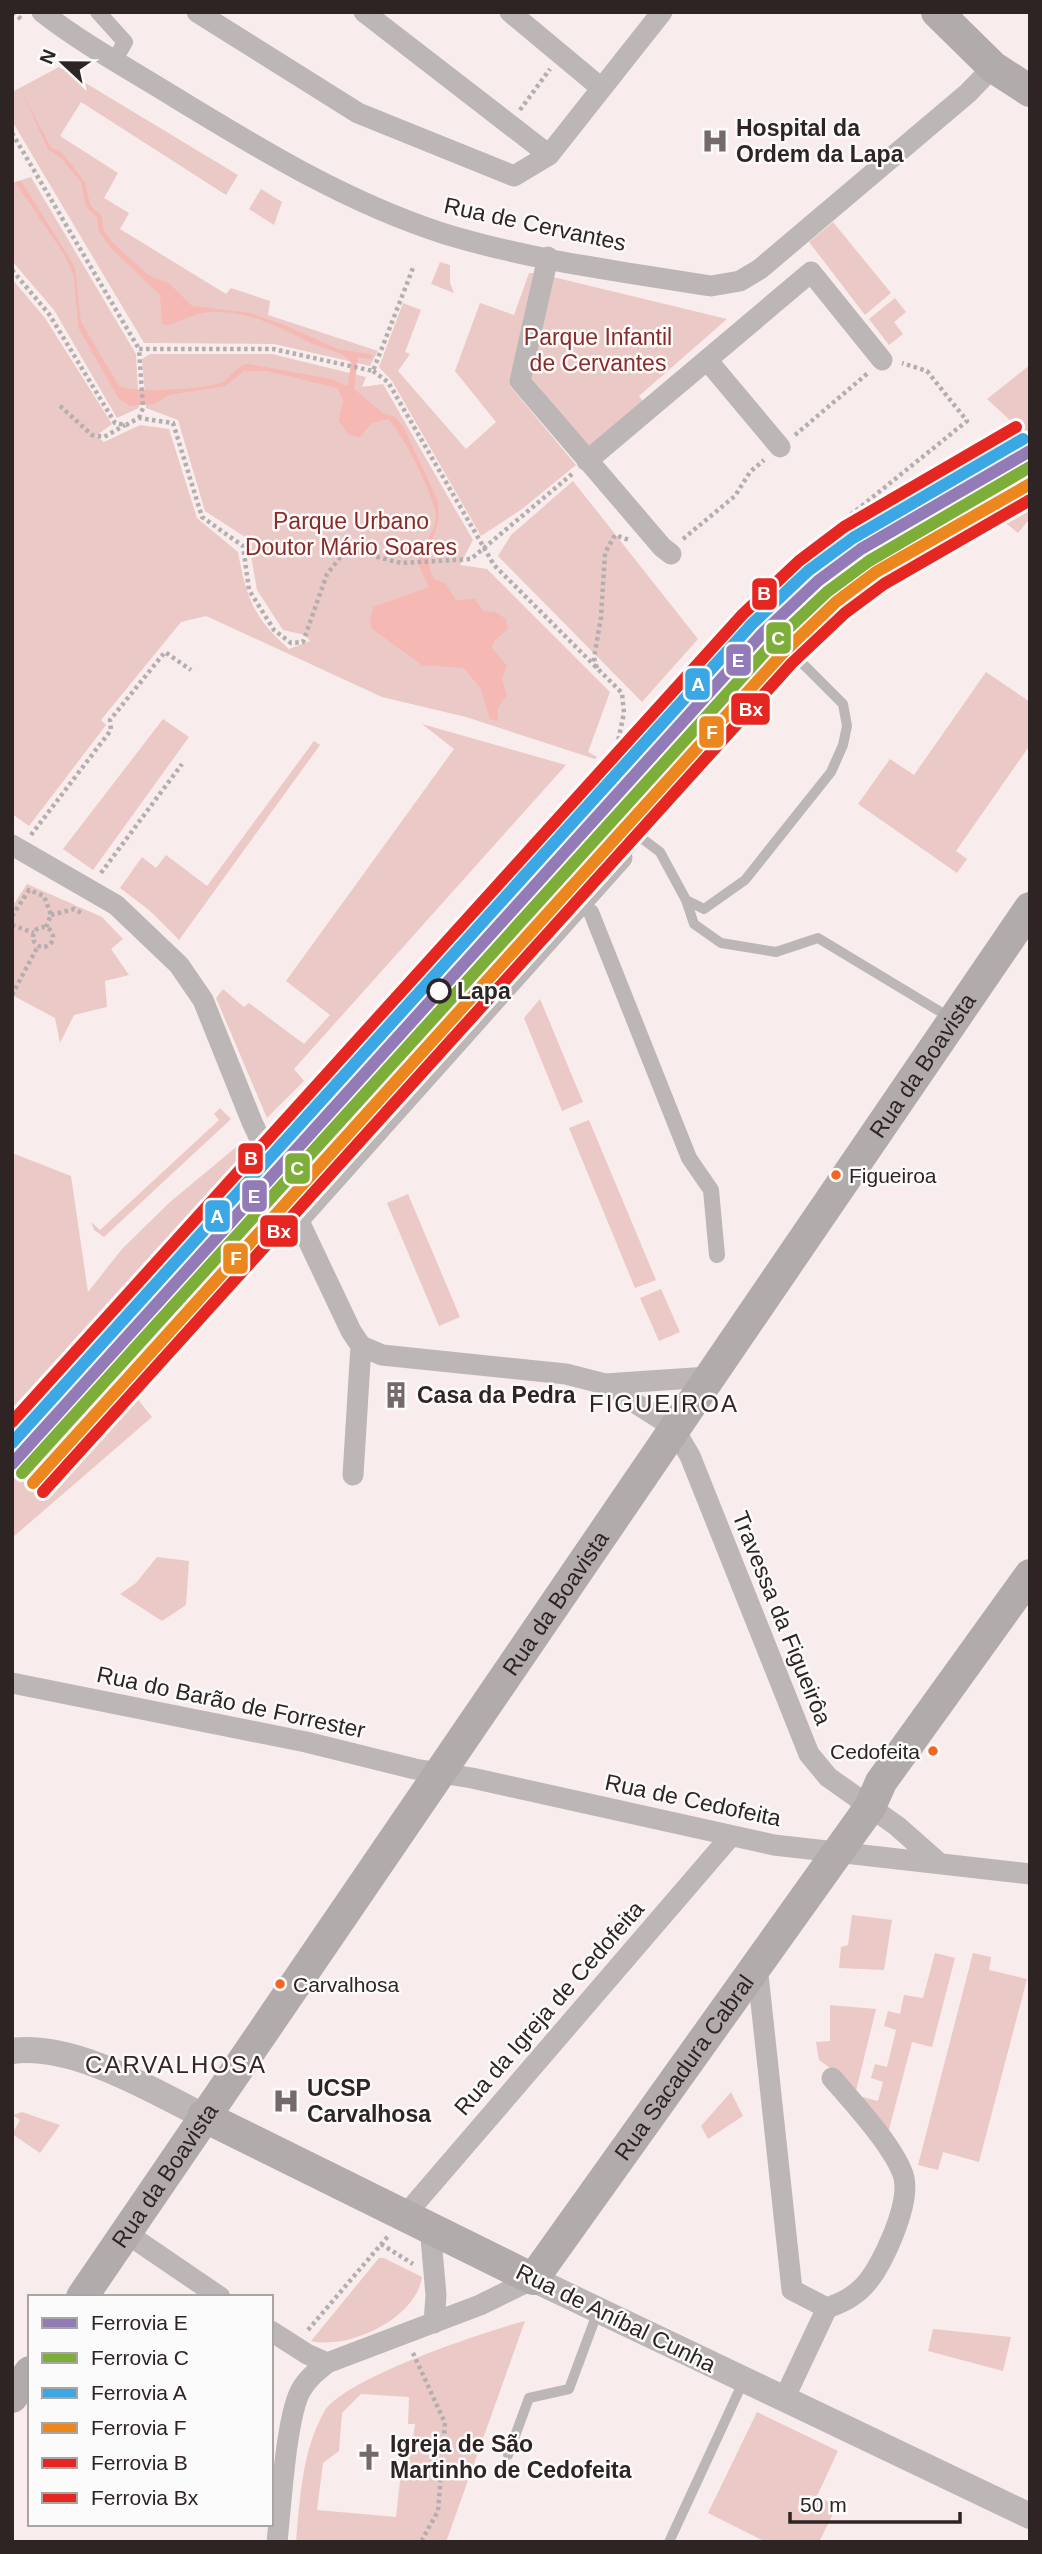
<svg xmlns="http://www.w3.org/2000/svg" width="1042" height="2554" font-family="Helvetica,sans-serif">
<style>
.green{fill:#ebc9c6;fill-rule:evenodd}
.water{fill:#f5b8b2}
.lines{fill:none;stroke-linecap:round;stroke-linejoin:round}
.path{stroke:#b4aeae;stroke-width:4.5;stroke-dasharray:3.5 3.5;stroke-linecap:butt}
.service{stroke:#bcb7b6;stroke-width:10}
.pedestrian{stroke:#bcb7b6;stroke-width:16}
.minor{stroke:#bcb7b6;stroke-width:21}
.tertiary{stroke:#bcb7b6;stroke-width:26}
.secondary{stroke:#b1acab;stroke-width:32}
.rail-1-casing{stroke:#fbfbfb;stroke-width:18}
.rail-2-casing{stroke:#fbfbfb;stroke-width:18}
.rail-3-casing{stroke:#fbfbfb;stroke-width:18}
.rail-4-casing{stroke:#fbfbfb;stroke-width:18}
.rail-5-casing{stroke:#fbfbfb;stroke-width:18}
.rail-6-casing{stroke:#fbfbfb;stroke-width:18}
.rail-1{stroke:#937bb8;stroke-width:12}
.rail-2{stroke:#7dae3a;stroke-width:12}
.rail-3{stroke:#3ba7e5;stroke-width:12}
.rail-4{stroke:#ec861f;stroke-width:12}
.rail-5{stroke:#e62621;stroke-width:12}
.rail-6{stroke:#e62621;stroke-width:12}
.stop-dot{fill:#fbfbfb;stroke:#2e2423;stroke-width:3.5}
.bus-dot{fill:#f26522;stroke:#fbfbfb;stroke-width:2.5}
.labels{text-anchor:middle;stroke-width:5;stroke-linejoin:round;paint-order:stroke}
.bus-label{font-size:21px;fill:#2e2423;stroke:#fbfbfb;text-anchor:start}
.poi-label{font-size:23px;font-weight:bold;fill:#2e2423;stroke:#fbfbfb;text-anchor:start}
.street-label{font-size:23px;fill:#2e2423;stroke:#fbfbfb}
.park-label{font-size:23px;fill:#8a2b28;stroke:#fbfbfb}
.stop-label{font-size:23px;font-weight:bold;fill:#2e2423;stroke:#fbfbfb;text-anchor:start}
.neighbourhood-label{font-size:24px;letter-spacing:2px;fill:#372422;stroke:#fbfbfb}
.line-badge{stroke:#fbfbfb;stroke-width:2.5}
.badge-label{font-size:19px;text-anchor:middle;font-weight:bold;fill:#fff}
</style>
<rect width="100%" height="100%" fill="#f8edec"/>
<path class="green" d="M59,67L238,175L226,195L81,102L60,136L118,173L104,198L129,213L120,229L226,294L231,288L270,301L268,315L378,351L370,366L274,344L144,343L12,121V92Z
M31,177L136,354L139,408L117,418L54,310L12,261V183Z
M261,189L282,202L274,225L249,209Z
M833,222L891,293L865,315L809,242Z
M440,262L450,265V283L454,293L431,284Z
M529,273H536L510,386L576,465L522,509L481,536L392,381L379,367L403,303L421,310L405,352L410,354L398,371L466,449L496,422L455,371L480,303L514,315Z
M553,277L727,319L639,396L644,403L589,447L530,376Z
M12,279L45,318L112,424L96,436L104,442L140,425L169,429L197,518L238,552C246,597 254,619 289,649L310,641L305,635L283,630L257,590L248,539L205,511L178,420L146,408L142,359L150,354H272L366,377L362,387L383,384L473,540L460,565L487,569L610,692L588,752L597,757L595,759L466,717L382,697L206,616L181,622L101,720L106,725L29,826L12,814Z
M895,298L906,312L894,322L903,334L889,345L869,319Z
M1030,365V439L987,399Z
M1026,467L1030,470V518L1018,533L991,511Z
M573,481L698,639L642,702L498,556L511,535Z
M986,672L1030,702V745L956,851L967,859L957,873L858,804L890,759L914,775Z
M163,719L189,737L93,870L63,849Z
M422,724L566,765L294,1069L304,1081L267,1118L216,998L223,989L244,1007L249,1003L304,1044L330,1015L286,981L454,749Z
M314,741L320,745L179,940L149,910L120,888L142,857L156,868L166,855L207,886Z
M608,811L618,812L612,849L600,840L561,883L552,875Z
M591,860L598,866L355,1143L347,1141L358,1108L524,917L532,924Z
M27,884L102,917L123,939L111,949L129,975L105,981L107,1007L74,1015L60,1043L55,1018L12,995V907Z
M540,999L583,1102L562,1111L524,1018Z
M220,1108L231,1119L104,1237L94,1230L91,1222L100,1230L219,1120L214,1114Z
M338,1112L344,1116L324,1172L307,1190L297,1187L288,1169Z
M589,1120L656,1280L635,1288L569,1128Z
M241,1143L249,1163L12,1423V1153L71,1176L88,1292L122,1249L170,1202Z
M408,1194L460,1317L439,1326L387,1203Z
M261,1198L280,1233L238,1282L226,1278L129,1388L152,1417L12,1538V1474Z
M661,1289L680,1332L659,1341L640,1298Z
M157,1557L189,1561L186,1605L162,1621L120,1594L136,1583Z
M852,1915L892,1920L884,1970L839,1968L841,1947L848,1945Z
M935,1953L955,1958L932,2047L912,2042L887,2137L830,2068L819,2060L816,2042L830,2041V2005L876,2009L855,2095L878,2101L883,2082L871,2078L875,2064L887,2067L896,2030L884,2026L888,2011L900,2014L904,1995L923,1998Z
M973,1953L991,1957L989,1970L1027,1979L979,2162L943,2152L938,2170L918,2165Z
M731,2092L743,2116L708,2139L701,2126Z
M22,2112L60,2125L40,2153L12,2134L20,2120L13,2115Z
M379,2258H384L422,2277C416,2319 348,2350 311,2341Z
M525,2321L446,2542H296C300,2498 302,2451 324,2412C342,2379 485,2331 525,2321ZM361,2394L409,2397L408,2424H415L411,2453L402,2462L396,2517L317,2510L323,2463L339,2451L342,2413Z
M933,2329L1011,2337L1003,2371L928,2351Z
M757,2412L838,2451L817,2496L837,2506L819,2542H766L708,2513Z"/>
<path class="water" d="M22,92L51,148L62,153L85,182L90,205L102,216L103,229L112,242L148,275L170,284L192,306L250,313L287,326L338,349L373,355L371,359L358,357L354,389L383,413L395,417L403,426L437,499C446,535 417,547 434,579L445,583L456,600L475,599L483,611L495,612L506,619L508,629L494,641L492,648L507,666L502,679L507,695L498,708V721L490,719L481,689L464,668L422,665L372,629L370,621L373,607L429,587C427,580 418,568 419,561C420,544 436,534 436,516C435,498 402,431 388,419L372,423L360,437L349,435L339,421L343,400L337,388L267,371H244L225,386L169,395L154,404L130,406L119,399L78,327L74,276L64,254L15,182L21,181L75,267L81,322L119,386C135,393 206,390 222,382C232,377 236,365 248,364L331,379L348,386L351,363C344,351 325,350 313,344C281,328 247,309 209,312C195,313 181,321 168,325L162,324L160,295L110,247L99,232L97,217L86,207L81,182L61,158L48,149Z"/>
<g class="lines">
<path class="path" d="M13,12L23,21
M520,110L550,69
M12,133L139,349
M12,270L49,314L115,423L126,425L139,418L173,423L202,517L243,546L249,590L274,630L291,643L303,642L327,574L342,555L354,551L401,563L471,559L572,474
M373,371L388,382L494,565L622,693L624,713L617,746
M60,406L92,435L104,437L125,425
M139,418L143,408L139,349H273L373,371L413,268
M795,435L868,373
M683,539L735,496L750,472L764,460
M597,668L594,658L601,617L605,553L615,535L629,540
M31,835L111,730L110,720L165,652L191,670
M101,873L182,764
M530,908L537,915L595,850L598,853
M51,915L74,909L84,914
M12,916L29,890L44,896L51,915L46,927
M12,925L34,933
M33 937a10 10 0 1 1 20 0a10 10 0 1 1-20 0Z
M12,995L38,946
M349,1107L553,883L522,854L755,592L967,421L927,371L902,363
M343,1137L352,1110L325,1086L529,861
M381,2244L413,2264
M308,2330L389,2235
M413,2353L445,2423L438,2511L422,2540"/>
<path class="service" d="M622,858L640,837L645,802L772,659L784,655L798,659L843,704L847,726L843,745L831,772L745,880L704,909L686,900L660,852L640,837
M686,900L694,924L721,943L776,952L818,938L939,1011
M508,2455L529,2398L569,2389L598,2311
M669,2542L744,2380"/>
<path class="pedestrian" d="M98,12L125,42L114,61
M591,912L689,1158L711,1190L717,1255"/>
<path class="minor" d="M42,12C84,45 131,70 176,98C263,151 348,203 445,234C530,260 623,272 711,286L740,281L760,269L968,93L993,67
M197,12L358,113L514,176L549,155L662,12
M364,12L549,155
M510,12L600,87
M548,257L520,381L662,547L671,554
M707,360L780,447
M587,461L811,272L882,360
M12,845L116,905L179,965L203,1000L252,1122L351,1331L361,1346L382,1355L566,1374L605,1384L708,1377
M299,1220L622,858
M605,1384L673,1427L690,1456L809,1754L828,1777L897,1826L939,1863
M353,1475L361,1346
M12,1683L306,1742L415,1769L472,1778L774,1845L1030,1874
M757,1965L792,2290L827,2308
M406,2214L731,1836
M430,2227L436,2295L434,2323
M126,2233L220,2297
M827,2308C841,2303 852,2298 863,2287C882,2268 910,2205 904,2178C897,2150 852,2101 832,2078
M271,2331L307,2354L327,2363
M784,2399L827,2308
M277,2542C281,2507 286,2416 301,2390C307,2379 317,2371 327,2363L480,2305L533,2279"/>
<path class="tertiary" d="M12,2051C73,2043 150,2089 203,2116
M533,2279L1030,2516"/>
<g class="secondary">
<path d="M937,12L993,67L1030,91"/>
<path id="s1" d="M203,2116L533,2279L870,1807L881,1782L1030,1575"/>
<path id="s2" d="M82,2297L1030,908"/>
<path d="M12,2397L30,2372"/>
</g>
<defs>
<path id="rail-1" d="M12,1464L762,634L818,581L861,549L1030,451"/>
<path id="rail-2" d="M22,1473L772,644L827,592L869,561L1030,467"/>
<path id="rail-3" d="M12,1443L752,624L808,571L853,538L1023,439"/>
<path id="rail-4" d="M33,1483L782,654L836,602L876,572L1030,484"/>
<path id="rail-5" d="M12,1422L743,614L799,561L844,527L1016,427"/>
<path id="rail-6" d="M43,1492L792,663L845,613L884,584L1030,500"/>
</defs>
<use href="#rail-1" class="rail-1-casing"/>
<use href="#rail-2" class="rail-2-casing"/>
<use href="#rail-3" class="rail-3-casing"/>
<use href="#rail-4" class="rail-4-casing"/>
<use href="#rail-5" class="rail-5-casing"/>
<use href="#rail-6" class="rail-6-casing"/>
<use href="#rail-1" class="rail-1"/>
<use href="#rail-2" class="rail-2"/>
<use href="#rail-3" class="rail-3"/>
<use href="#rail-4" class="rail-4"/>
<use href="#rail-5" class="rail-5"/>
<use href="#rail-6" class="rail-6"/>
</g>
<defs>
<symbol id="hospital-bare" viewBox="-9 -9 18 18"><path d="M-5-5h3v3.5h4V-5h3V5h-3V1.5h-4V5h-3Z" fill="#756a69" stroke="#fbfbfb" stroke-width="2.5" paint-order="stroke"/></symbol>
<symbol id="building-bare" viewBox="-9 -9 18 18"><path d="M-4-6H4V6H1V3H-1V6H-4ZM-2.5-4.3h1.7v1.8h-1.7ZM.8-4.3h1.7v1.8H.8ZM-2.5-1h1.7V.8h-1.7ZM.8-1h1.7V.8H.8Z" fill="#756a69" stroke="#fbfbfb" stroke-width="2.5" paint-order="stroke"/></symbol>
<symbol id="church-bare" viewBox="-9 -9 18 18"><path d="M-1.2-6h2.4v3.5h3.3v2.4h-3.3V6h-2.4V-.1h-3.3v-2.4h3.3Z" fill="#756a69" stroke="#fbfbfb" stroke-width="2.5" paint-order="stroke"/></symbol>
</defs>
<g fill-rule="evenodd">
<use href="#hospital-bare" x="696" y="122" width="38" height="38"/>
<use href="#building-bare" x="377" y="1376" width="38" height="38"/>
<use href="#hospital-bare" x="267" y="2082" width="38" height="38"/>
<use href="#church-bare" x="350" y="2438" width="38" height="38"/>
</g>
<circle class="stop-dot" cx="439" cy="991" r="11"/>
<g class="bus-dot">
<circle cx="836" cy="1175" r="6"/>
<circle cx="933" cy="1751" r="6"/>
<circle cx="280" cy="1984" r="6"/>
</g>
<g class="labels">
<g class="bus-label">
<text x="849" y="1183">Figueiroa</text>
<text x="920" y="1759" text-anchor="end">Cedofeita</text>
<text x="293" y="1992">Carvalhosa</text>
</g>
<g class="poi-label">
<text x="736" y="136">Hospital da<tspan x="736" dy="26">Ordem da Lapa</tspan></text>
<text x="417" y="1403">Casa da Pedra</text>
<text x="307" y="2096">UCSP<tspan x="307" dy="26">Carvalhosa</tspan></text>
<text x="390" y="2452">Igreja de São<tspan x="390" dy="26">Martinho de Cedofeita</tspan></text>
</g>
<g class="street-label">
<text transform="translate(535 224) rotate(12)" y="8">Rua de Cervantes</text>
<text dy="8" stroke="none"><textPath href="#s2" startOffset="1491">Rua da Boavista</textPath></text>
<text dy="8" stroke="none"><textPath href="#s2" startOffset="840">Rua da Boavista</textPath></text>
<text transform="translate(782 1618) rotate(68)" y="8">Travessa da Figueirôa</text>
<text transform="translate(231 1702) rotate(12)" y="8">Rua do Barão de Forrester</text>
<text transform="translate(693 1800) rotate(12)" y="8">Rua de Cedofeita</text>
<text transform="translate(549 2008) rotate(-49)" y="8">Rua da Igreja de Cedofeita</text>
<text dy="8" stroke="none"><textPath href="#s1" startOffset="628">Rua Sacadura Cabral</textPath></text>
<text dy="8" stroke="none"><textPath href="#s2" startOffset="147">Rua da Boavista</textPath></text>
<text transform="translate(616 2318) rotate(26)" y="8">Rua de Aníbal Cunha</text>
</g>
<g class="park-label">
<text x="598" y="345">Parque Infantil<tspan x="598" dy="26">de Cervantes</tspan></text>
<text x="351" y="529">Parque Urbano<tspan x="351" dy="26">Doutor Mário Soares</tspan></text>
</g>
<g class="stop-label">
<text x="457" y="999">Lapa</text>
</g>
<g class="neighbourhood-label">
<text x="664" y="1412">FIGUEIROA</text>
<text x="176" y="2073">CARVALHOSA</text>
</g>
</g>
<g class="line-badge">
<rect x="751" y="577" width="27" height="34" rx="7" fill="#e62621"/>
<rect x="765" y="621" width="27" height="34" rx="7" fill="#7dae3a"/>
<rect x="725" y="643" width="27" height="34" rx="7" fill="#937bb8"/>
<rect x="684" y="667" width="27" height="34" rx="7" fill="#3ba7e5"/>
<rect x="730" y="692" width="41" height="34" rx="7" fill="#e62621"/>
<rect x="698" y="715" width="27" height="34" rx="7" fill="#ec861f"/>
<rect x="237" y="1142" width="27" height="33" rx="7" fill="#e62621"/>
<rect x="284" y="1152" width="27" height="33" rx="7" fill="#7dae3a"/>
<rect x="241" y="1179" width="27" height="34" rx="7" fill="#937bb8"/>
<rect x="204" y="1199" width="27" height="34" rx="7" fill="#3ba7e5"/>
<rect x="259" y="1214" width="40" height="34" rx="7" fill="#e62621"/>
<rect x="222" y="1242" width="27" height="33" rx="7" fill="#ec861f"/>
</g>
<g class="badge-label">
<text x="764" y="600">B</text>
<text x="778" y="645">C</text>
<text x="738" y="667">E</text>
<text x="698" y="691">A</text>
<text x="751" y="716">Bx</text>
<text x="712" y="739">F</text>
<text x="251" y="1165">B</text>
<text x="297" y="1175">C</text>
<text x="254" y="1203">E</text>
<text x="217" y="1223">A</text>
<text x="279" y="1238">Bx</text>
<text x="236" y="1265">F</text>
</g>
<rect width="1042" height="2554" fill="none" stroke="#2e2423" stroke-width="28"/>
<rect x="28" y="2295" width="245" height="231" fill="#fbfbfb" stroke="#a9a5a5" stroke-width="2"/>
<rect x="42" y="2318" width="35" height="10" fill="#937bb8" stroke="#a9a5a5" stroke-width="2"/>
<text x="91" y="2330" font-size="21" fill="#2e2423">Ferrovia E</text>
<rect x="42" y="2353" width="35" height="10" fill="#7dae3a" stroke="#a9a5a5" stroke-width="2"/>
<text x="91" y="2365" font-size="21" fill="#2e2423">Ferrovia C</text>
<rect x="42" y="2388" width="35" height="10" fill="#3ba7e5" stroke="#a9a5a5" stroke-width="2"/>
<text x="91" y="2400" font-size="21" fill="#2e2423">Ferrovia A</text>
<rect x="42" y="2423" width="35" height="10" fill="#ec861f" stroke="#a9a5a5" stroke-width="2"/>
<text x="91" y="2435" font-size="21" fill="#2e2423">Ferrovia F</text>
<rect x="42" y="2458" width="35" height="10" fill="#e62621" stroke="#a9a5a5" stroke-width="2"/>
<text x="91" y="2470" font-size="21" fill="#2e2423">Ferrovia B</text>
<rect x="42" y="2493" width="35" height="10" fill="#e62621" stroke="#a9a5a5" stroke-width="2"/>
<text x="91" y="2505" font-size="21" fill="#2e2423">Ferrovia Bx</text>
<g transform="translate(63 63) rotate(292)" stroke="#fbfbfb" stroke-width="5" paint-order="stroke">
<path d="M0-5L12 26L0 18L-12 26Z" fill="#2e2423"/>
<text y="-10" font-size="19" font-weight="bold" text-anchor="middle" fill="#2e2423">N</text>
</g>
<path d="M790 2512v10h170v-10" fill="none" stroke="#2e2423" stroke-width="3.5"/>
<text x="800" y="2512" font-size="21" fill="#2e2423" stroke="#fbfbfb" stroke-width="5" paint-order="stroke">50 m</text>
</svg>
